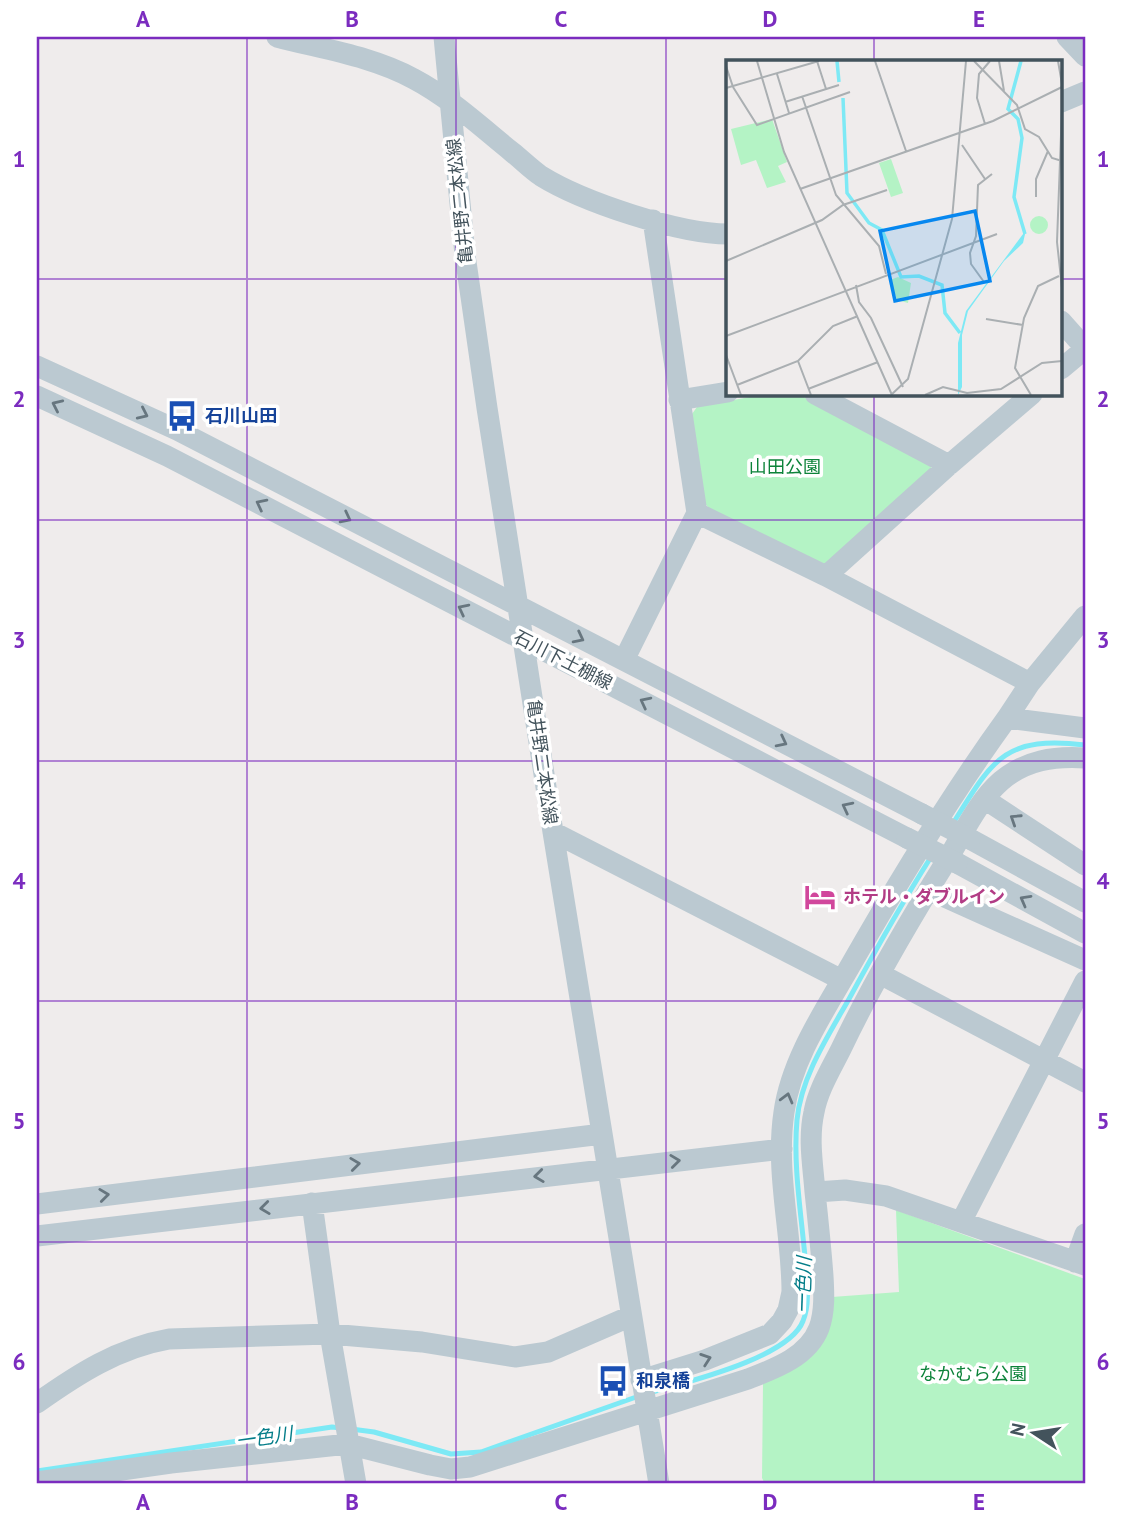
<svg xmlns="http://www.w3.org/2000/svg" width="1122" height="1521" font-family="'PT Sans','Noto Sans JP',sans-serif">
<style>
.green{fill:#b4f3c5}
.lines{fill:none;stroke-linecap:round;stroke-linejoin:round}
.stream{stroke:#7de9f5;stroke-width:5}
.minor{stroke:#bbc9d1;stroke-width:21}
.minor-bridge{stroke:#bbc9d1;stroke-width:21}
.oneway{stroke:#67767f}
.grid{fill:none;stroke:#7b2cbf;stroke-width:2;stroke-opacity:0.55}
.labels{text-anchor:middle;stroke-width:7;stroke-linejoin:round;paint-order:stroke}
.street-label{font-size:18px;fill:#43535c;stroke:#fff}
.transit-label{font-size:18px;font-weight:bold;fill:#164399;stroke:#fff;text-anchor:start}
.park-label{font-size:18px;fill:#0d833a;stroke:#fff}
.hotel-label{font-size:18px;font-weight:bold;fill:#b23c85;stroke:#fff;text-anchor:start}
.water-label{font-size:19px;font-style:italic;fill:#047d89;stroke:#fff}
.inset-river{fill:none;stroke:#7de9f5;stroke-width:3.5}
.inset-road{fill:none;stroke:#aaafb2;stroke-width:2}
.view{fill:#0687ef;fill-opacity:0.15;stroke:#0687ef;stroke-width:3.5}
.inset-edge{fill:none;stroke:#43535c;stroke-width:3.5}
.neatline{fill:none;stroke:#7b2cbf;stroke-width:2.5}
.grid-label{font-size:23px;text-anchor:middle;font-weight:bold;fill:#7b2cbf}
</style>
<rect width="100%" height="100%" fill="#efecec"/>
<path class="green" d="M765,394H798L930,463L932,470L829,563L824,564L710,510L704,502L692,414L697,407Z
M896,1210L1085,1279V1484H765L762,1478L763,1384L811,1355L832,1297L899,1292Z"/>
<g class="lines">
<path class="stream" d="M952,825C992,761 1003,735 1085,745
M649,1393C686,1382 789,1358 803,1321C811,1302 806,1276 805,1257C801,1212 793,1165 797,1120C801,1077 828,1036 849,999C875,951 902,903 931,857
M351,1429L374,1432L451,1454L481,1452L639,1396
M37,1471L332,1427L341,1428"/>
<path class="minor" d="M277,37C322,49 372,56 414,79C450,98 481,127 512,152C522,160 531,169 541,176C583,202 679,234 728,234
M444,37L465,255L487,408L553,832L659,1484
M1067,37L1085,56
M1061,102L1085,92
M653,220L697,513L826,576L1030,683
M1061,321L1085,348
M37,366L177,430L922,814
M1061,369L1085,349
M815,394L949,465
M37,396L167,456L907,838
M679,400L728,392
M826,576L949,465L1032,394
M624,660L697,513
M1007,718L1030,683L1085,616
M986,800L1085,865
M553,832L842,980
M970,839L1085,902
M957,863L1085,933
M929,890L1085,960
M880,974L1085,1082
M816,1192L845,1190L886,1196L1085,1265
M312,1203L330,1334L356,1484
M37,1204L602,1134
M961,1222L1085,981
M37,1236L782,1149
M1075,1262L1085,1234
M641,1380L705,1360L770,1334L782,1321L788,1310L792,1292C792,1233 775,1172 784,1112C791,1061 823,1013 849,968C898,882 949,798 1007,718L1085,728
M37,1403C78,1374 118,1348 169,1339L330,1334L422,1342L515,1357L548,1352L631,1316
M37,1482L171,1463L348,1444L430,1465L451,1469L470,1467L748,1379C774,1369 808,1357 819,1328C825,1312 824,1293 823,1276C821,1248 818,1220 815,1192C813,1165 808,1139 814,1112C818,1090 831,1069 841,1049C872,984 909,921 947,860C963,834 978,801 1001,781C1026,760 1054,756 1085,758"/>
<path class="minor-bridge" d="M922,814L970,839
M907,838L957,863"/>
</g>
<defs><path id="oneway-chevron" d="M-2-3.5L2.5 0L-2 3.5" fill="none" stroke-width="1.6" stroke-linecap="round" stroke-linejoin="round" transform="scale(1.75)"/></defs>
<g class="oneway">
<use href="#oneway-chevron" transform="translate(57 405) rotate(-155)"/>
<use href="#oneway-chevron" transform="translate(143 414) rotate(25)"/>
<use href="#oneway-chevron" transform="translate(261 504) rotate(-153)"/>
<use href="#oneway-chevron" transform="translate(346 518) rotate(27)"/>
<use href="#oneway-chevron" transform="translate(463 609) rotate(-153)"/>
<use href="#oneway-chevron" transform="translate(579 638) rotate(27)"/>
<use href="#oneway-chevron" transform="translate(645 702) rotate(-153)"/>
<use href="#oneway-chevron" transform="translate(782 742) rotate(27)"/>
<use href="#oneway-chevron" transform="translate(847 807) rotate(-153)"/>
<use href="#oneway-chevron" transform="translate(1015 819) rotate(-147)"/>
<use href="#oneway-chevron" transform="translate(1025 900) rotate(-151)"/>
<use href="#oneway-chevron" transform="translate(787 1098) rotate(-75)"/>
<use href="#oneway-chevron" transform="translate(675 1161) rotate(-7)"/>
<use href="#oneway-chevron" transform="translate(355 1164) rotate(-7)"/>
<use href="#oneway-chevron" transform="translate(539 1176) rotate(173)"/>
<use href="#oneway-chevron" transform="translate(104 1195) rotate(-7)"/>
<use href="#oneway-chevron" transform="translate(265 1208) rotate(173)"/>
<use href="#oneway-chevron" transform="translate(706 1359) rotate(-19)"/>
</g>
<path class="grid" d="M247,37V1484M456,37V1484M666,37V1484M874,37V61M37,279H728M1061,279H1085M874,394V1484M37,520H1085M37,761H1085M37,1001H1085M37,1242H1085"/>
<defs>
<symbol id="bus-bare" viewBox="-9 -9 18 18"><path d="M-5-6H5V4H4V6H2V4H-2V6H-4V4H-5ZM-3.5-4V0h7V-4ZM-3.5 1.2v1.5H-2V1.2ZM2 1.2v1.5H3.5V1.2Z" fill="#1a4fb4" stroke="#fff" stroke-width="2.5" paint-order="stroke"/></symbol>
<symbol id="hotel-bare" viewBox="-9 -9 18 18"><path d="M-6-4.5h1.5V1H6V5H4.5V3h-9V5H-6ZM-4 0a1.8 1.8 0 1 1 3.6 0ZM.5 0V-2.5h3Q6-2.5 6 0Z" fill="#d1479c" stroke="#fff" stroke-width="2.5" paint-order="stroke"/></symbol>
</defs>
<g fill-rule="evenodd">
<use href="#bus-bare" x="160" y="394" width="44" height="44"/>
<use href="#hotel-bare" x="798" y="875" width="44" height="44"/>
<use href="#bus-bare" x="591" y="1359" width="44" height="44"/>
</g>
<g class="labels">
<g class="street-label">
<text transform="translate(460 201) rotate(-96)" y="6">亀井野二本松線</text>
<text transform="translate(563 660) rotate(27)" y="6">石川下土棚線</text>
<text transform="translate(542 762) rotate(82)" y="6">亀井野二本松線</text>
</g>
<g class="transit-label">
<text x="205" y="422">石川山田</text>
<text x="636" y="1387">和泉橋</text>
</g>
<g class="park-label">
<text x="785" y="473">山田公園</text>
<text x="973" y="1380">なかむら公園</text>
</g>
<g class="hotel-label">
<text x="843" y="903">ホテル・ダブルイン</text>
</g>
<g class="water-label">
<text transform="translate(803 1285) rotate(-88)" y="7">一色川</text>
<text transform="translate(264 1437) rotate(-8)" y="7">一色川</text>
</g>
</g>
<g transform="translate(726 60)">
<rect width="336" height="336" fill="#efecec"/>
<path d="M46,59L61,102L52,106L60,122L41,128L30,100L15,105L5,69ZM165,99L177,133L165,137L153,103ZM304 165a9 9 0 1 1 18 0a9 9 0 1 1-18 0ZM172,217L185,223L182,243L171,240L164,220Z" fill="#b4f3c5"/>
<path d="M300,170L297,183L278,201L242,251L236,275V327L232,335V283L240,251Z" fill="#7de9f5"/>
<path class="inset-river" d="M111,1L113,22M295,1L282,49L292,59L296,78L288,137L299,174M117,38L121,133L143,163L156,170L175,217L193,216L216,225L219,253L234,273"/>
<path class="inset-road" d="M31,1L58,92L166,335M91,1L100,29M149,1L180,91M248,1L291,45L299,69L313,77L326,98L336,101M273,1L278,31M332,1L336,24M0,6L7,27M51,14L63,53M7,27L31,65L124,32M0,28L93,1M76,36L110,135L153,186L160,214M59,42L113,25M336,48L331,182L336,228M259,64L251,38L253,14L264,1M236,85L259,119M74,129L267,61L336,27M310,137V119L322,91M0,201L96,160L117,145L161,130M258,222L245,204L244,193L250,176L252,125L266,114M130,225L133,242L145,258L177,327M260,259L297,265M0,276L271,174M0,295L15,335M72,301L85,335M11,325L72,301L107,266L132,256M82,329L152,302M165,335L182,319L226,159L240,1M199,335L217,327L241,333L275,329L316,303L336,301M305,335L289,308L298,258L312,226L333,216"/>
<path class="view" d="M249,151L264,221L169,241L154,171Z"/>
<rect width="336" height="336" class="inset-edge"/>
</g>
<rect width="1122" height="1521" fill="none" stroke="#ffffff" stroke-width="77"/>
<g transform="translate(1034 1433) rotate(282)" stroke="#ffffff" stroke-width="5" paint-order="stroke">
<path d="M0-5L12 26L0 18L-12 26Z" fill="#43535c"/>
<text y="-10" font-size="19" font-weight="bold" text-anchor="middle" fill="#43535c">N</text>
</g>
<rect x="38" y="38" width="1046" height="1444" class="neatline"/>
<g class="grid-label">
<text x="143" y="27">A</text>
<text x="352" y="27">B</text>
<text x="561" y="27">C</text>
<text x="770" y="27">D</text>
<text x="979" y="27">E</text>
<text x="19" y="167">1</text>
<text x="1103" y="167">1</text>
<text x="19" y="407">2</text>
<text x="1103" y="407">2</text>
<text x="19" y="648">3</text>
<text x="1103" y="648">3</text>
<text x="19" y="889">4</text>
<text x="1103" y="889">4</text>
<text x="19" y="1129">5</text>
<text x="1103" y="1129">5</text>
<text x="19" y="1370">6</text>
<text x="1103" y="1370">6</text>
<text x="143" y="1510">A</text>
<text x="352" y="1510">B</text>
<text x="561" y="1510">C</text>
<text x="770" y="1510">D</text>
<text x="979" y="1510">E</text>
</g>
</svg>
